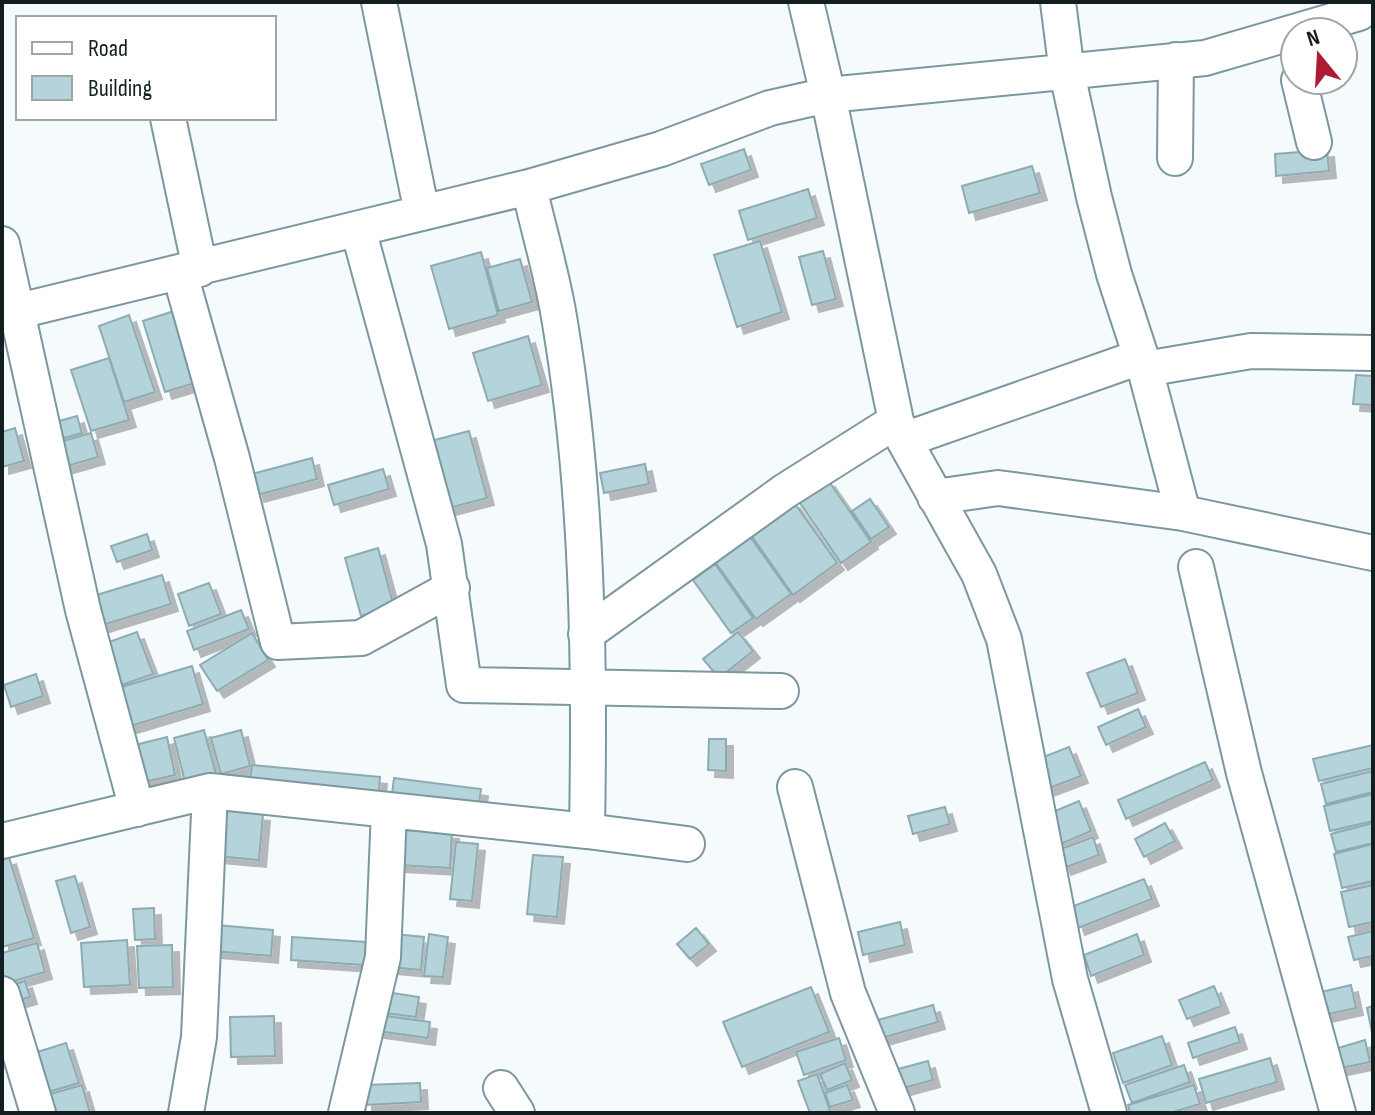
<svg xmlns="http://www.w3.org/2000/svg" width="1375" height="1115" font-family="'Sofia Sans Condensed',sans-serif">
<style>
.building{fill:#b5d3da;stroke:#8eabb2;stroke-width:2;filter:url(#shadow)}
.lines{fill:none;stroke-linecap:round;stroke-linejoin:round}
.street-casing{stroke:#7c979e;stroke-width:38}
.street{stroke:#fff;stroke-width:34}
</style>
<defs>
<filter id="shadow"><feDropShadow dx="7" dy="7" stdDeviation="0" flood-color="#0004"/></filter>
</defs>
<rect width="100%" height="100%" fill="#f5fbfd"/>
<path class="building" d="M744,149L751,170L709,185L701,164Z
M1327,150L1329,171L1276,176L1275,154Z
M1032,166L1040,193L969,213L962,186Z
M808,189L817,218L748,240L739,211Z
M760,241L782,312L737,327L714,255Z
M823,251L836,299L812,305L799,257Z
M481,252L498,315L449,329L431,266Z
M520,259L532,302L499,311L487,268Z
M177,310L198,382L165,392L143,321Z
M129,315L155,392L124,402L99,326Z
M528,336L542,385L488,401L473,353Z
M109,358L129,420L91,431L71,370Z
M1356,375L1373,376V405L1353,404Z
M77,416L82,433L50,442L45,425Z
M15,428L24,461L2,467V432Z
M469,431L487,498L445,509L427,442Z
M91,433L98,457L56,469L49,445Z
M312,458L317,479L257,495L252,474Z
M645,464L649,484L604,493L600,473Z
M383,469L389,489L334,505L328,485Z
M828,480L871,542L841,563L798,500Z
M870,499L889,527L871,539L852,511Z
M793,501L837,563L793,595L749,532Z
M147,534L152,550L117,562L111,546Z
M748,534L791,594L756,619L713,559Z
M378,548L394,607L361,616L345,558Z
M715,564L753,618L731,633L693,580Z
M162,575L171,604L96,627L87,598Z
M209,583L221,614L189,626L178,594Z
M241,610L249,629L194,650L187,631Z
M137,632L153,674L119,686L103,644Z
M738,632L753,651L719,678L703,659Z
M252,633L268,660L217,691L200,665Z
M1125,659L1138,693L1101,707L1087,673Z
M192,666L203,704L127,727L115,689Z
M36,674L43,696L11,707L4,685Z
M1138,709L1146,727L1106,745L1098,727Z
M204,730L216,774L185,782L174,738Z
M241,730L250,766L221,774L211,738Z
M167,737L175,775L136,784L127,747Z
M709,739H726V771L708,770Z
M1373,745V768L1319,781L1313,759Z
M1069,747L1081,776L1044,790L1033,761Z
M1205,762L1213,780L1126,819L1118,800Z
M252,765L380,777L378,802L249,789Z
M1373,771V792L1326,804L1321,784Z
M394,778L481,789L478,812L391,802Z
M1373,794V821L1330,831L1324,806Z
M1079,801L1091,831L1056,846L1043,816Z
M945,807L950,824L913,834L908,816Z
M220,810L263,814L259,860L216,856Z
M1165,823L1175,841L1144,857L1135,839Z
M1373,823V843L1336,852L1331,834Z
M400,830L452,832L450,868L398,865Z
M1093,837L1099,855L1064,868L1058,850Z
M456,842L478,844L472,901L450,899Z
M1373,844V881L1342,888L1334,854Z
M533,855L563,857L557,917L527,914Z
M9,857L34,938L2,947V860Z
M75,876L90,927L71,933L56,881Z
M1144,879L1152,899L1078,928L1071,907Z
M1373,885V922L1349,927L1341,892Z
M154,908L155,939L135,940L133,909Z
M900,922L905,945L863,955L858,932Z
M216,925L273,930L271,956L214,951Z
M696,928L709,944L690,959L677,944Z
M1373,931V956L1354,960L1348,937Z
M394,934L424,937L421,970L391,967Z
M429,934L448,937L443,977L424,976Z
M1137,934L1144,955L1091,976L1084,955Z
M292,937L366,942L364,965L291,960Z
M127,940L130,985L84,987L81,943Z
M37,943L45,972L3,984L2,953Z
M172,945L173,987L139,988L137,946Z
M25,981L30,997L9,1003L4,988Z
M1351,985L1356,1008L1320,1016L1313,994Z
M1214,986L1222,1006L1187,1019L1179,1000Z
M811,987L829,1032L742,1067L723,1022Z
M380,991L419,997L416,1017L377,1012Z
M933,1005L938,1022L878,1039L874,1021Z
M1373,1006V1037L1367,1008Z
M379,1015L430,1022L428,1038L377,1031Z
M274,1016L275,1056L231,1057L230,1017Z
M1235,1027L1240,1042L1193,1058L1188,1043Z
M1162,1036L1172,1065L1123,1083L1113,1053Z
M839,1038L846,1060L804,1075L796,1052Z
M1365,1040L1370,1062L1341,1068L1335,1049Z
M66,1043L79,1083L41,1094L28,1055Z
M1270,1058L1277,1082L1206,1103L1199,1079Z
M928,1061L933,1080L893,1091L887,1072Z
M845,1063L852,1080L827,1090L820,1074Z
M1184,1065L1190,1082L1132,1103L1125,1085Z
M817,1074L830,1111L824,1113H810L798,1081Z
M420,1083L421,1102L365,1105V1085Z
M82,1085L90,1113H44L40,1097Z
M847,1085L853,1100L830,1107L825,1093Z
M1194,1085L1200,1104L1170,1113H1130L1128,1105Z"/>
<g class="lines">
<defs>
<path id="street" d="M379,2L422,213
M806,2L828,95L896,421L904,440L979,574L1004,639L1070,979L1109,1113
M1058,2L1067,73L1094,197L1114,274L1145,369L1183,513
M1299,80L1314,142
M168,118L200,269
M1175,158L1176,60
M529,187C539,232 553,277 560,323C588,490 590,662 587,831
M358,229L444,544L464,685L781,691
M2,244L83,610L137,809
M180,274L232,458L278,642L361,638L452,588
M2,315L529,187L661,149L770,108L828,95L1205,58L1359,13
M1145,369L1251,351L1373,353
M904,440L1140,357
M935,497L998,488L1183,513L1373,553
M1196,567L1244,773L1338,1113
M586,634L785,491L896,421
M795,787L848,993L897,1113
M2,841L210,791L587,831L687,844
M2,994L38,1113
M501,1088L517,1113
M186,1113L199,1037L210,791
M346,1113L383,957L389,810"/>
</defs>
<use href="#street" class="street-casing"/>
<use href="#street" class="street"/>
</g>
<rect width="1375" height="1115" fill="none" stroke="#131e21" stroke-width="8"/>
<rect x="16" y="16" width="260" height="104" fill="#ffffff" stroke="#a1a5a6" stroke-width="2"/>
<rect x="32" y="42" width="40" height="12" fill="#ffffff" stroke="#a1a5a6" stroke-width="2"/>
<text x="88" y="56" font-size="24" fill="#131e21">Road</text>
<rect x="32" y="76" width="40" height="24" fill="#b5d3da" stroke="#a1a5a6" stroke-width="2"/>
<text x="88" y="96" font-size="24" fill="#131e21">Building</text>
<g transform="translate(1319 56) rotate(342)"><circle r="38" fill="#ffffff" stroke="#a1a5a6" stroke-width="2"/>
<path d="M0-6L14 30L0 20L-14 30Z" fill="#af1b35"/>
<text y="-12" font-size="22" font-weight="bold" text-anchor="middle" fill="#131e21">N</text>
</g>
</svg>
